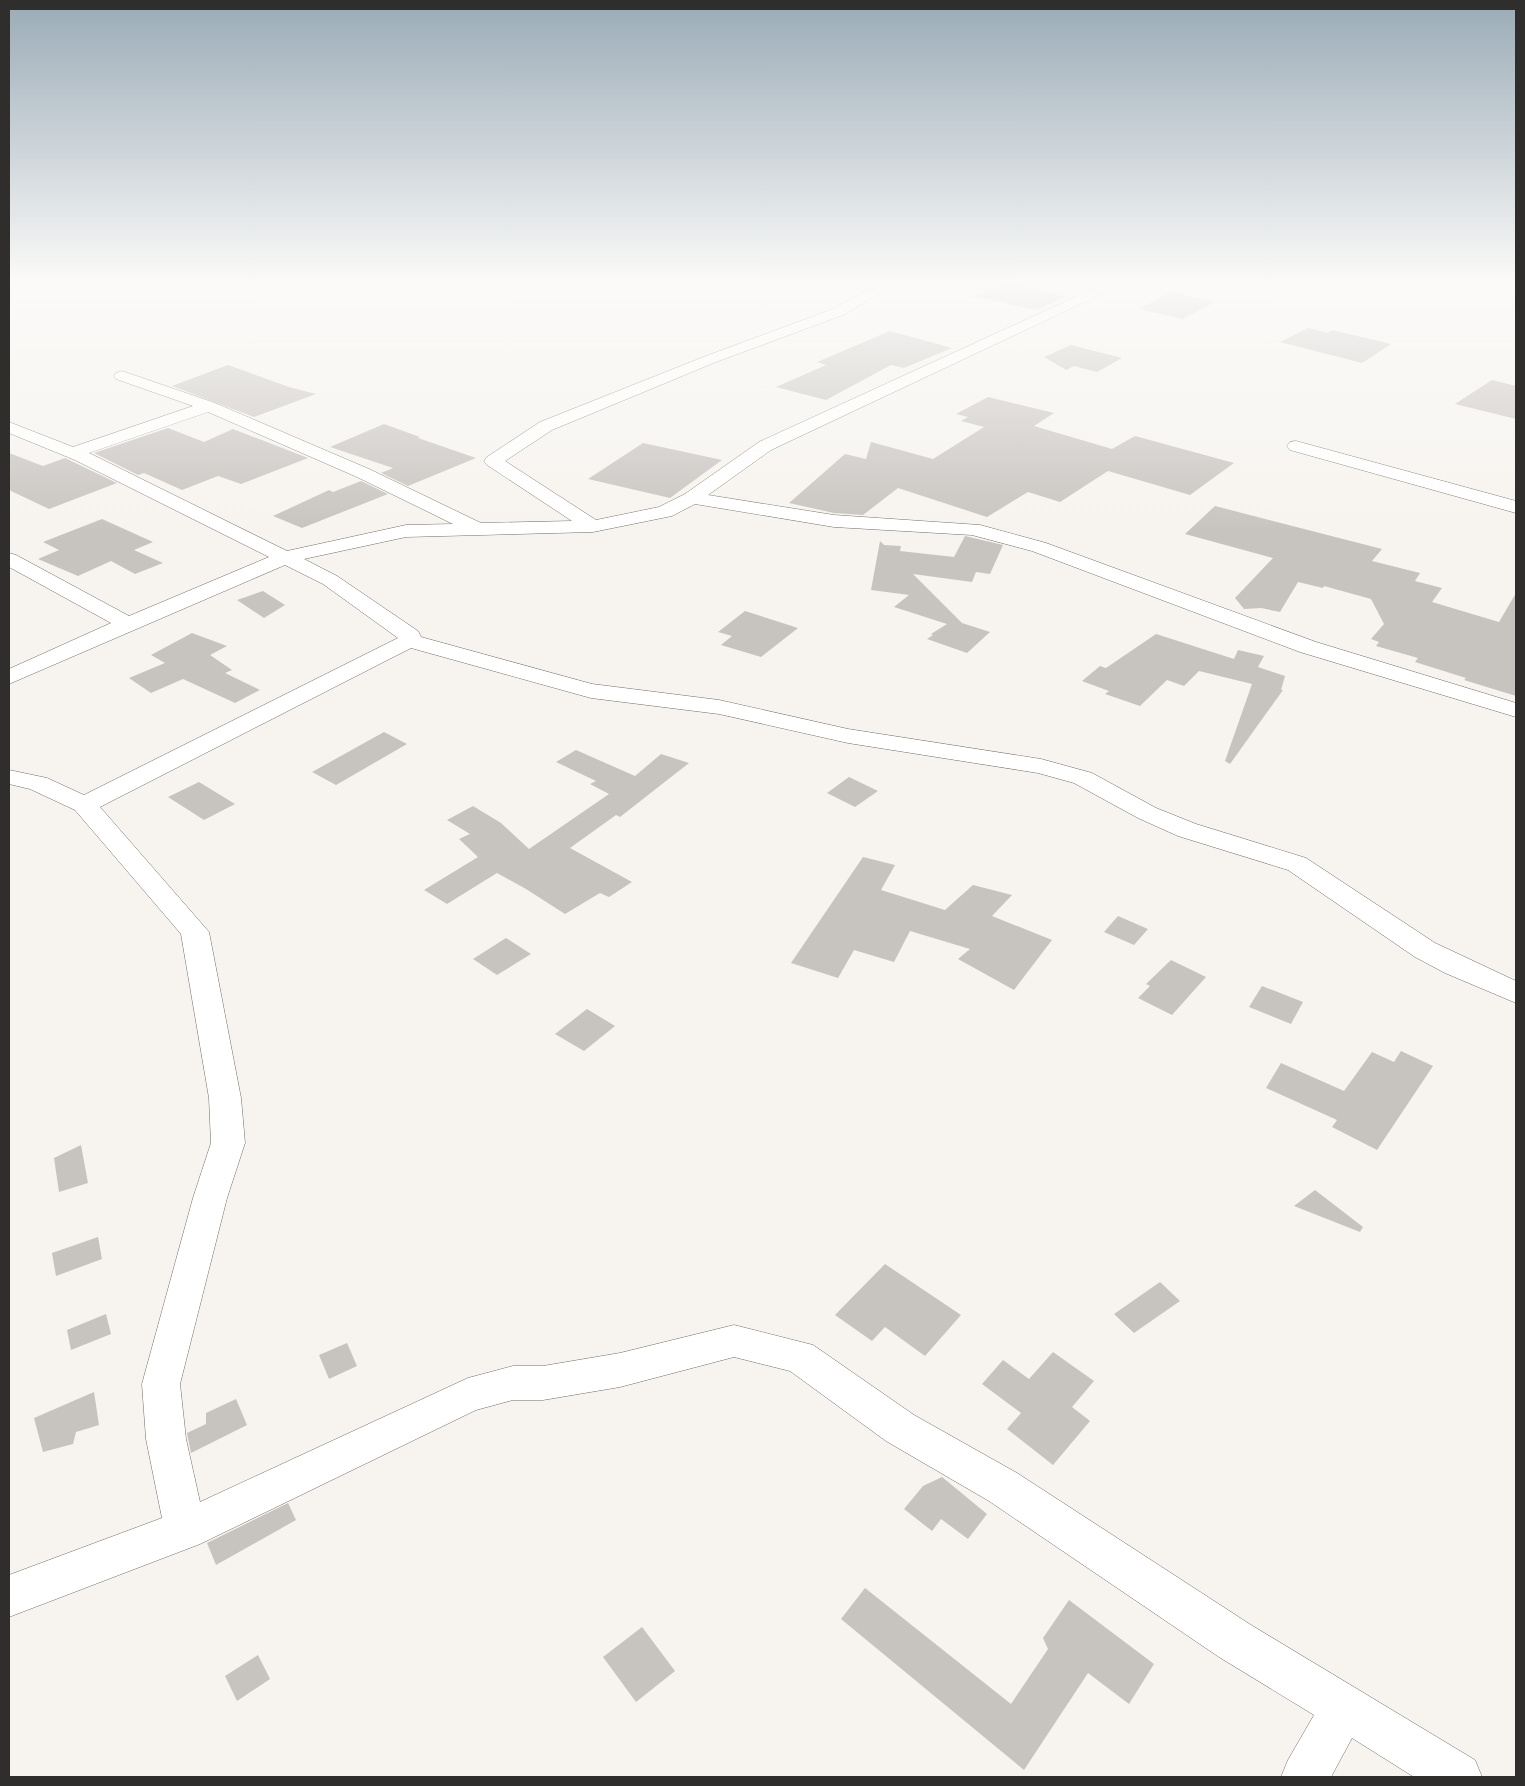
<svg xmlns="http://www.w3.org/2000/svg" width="1525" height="1786" font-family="'PT Sans',sans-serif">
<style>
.building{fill:#c7c3bf}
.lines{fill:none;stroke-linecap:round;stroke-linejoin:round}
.minor-casing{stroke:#716e6a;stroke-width:1}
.minor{fill:#fff;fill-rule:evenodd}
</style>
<rect width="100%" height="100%" fill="#f7f4ef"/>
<path class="building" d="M1008,282L1066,297L1036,310L974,296Z
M1171,292L1215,302L1183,319L1139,309Z
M1308,328L1328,333L1332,330L1391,344L1362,363L1280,342Z
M890,331L952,348L904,368L891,365L826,400L776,387L826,365L817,362Z
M1071,345L1122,358L1097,372L1074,366L1066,370L1044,357Z
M228,365L289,387L316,394L254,417L172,386Z
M1492,380L1516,386V419L1455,404Z
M988,397L1054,413L1034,426L1112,449L1135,436L1234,463L1190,495L1108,471L1060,502L1028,492L987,517L898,488L863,515L834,513L789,503L845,454L866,459L871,442L933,459L984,427L961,421L968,417L956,414Z
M384,424L420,437L418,438L476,458L408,486L381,473L393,468L330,447Z
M168,428L204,442L233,429L308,458L241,484L218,476L182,490L144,473L138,475L94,453Z
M643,443L722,460L670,498L588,479Z
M9,453L43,466L65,458L117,483L49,509L9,490Z
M361,481L388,494L302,528L273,516L329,490L333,492Z
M1215,506L1382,549L1372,561L1420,573L1415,581L1442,588L1432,602L1499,622L1516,593V696L1464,680L1466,678L1415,662L1418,658L1376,646L1379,642L1371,639L1384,624L1371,599L1324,586L1323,588L1298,582L1280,612L1261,608L1244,609L1235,598L1273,558L1185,534Z
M102,519L153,542L134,550L163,563L135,574L111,561L78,576L38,559L59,550L43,542Z
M965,536L1003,545L990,574L976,572L972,582L913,574L962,623L990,632L967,653L927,639L933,635L931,634L947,624L894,607L909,595L871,590L880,541L884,545L901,546L900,551L954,557Z
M263,591L285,605L264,618L237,600Z
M745,611L798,628L761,657L721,645L732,636L718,632Z
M192,633L227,646L210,655L232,670L225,673L260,690L235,703L183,679L151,693L129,678L165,663L151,655Z
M1156,634L1234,659L1238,650L1264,656L1258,667L1285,676L1281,690H1283L1230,764L1225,761L1252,684L1199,671L1184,686L1167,680L1140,706L1105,694L1109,691L1082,681L1100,666L1106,668Z
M384,732L407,744L336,785L312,772Z
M576,750L635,776L661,754L689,763L620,817L616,815L570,848L632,882L609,897L600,893L565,914L526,889L497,873L447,904L424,890L478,857L459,839L470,834L447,820L473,806L501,823L529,849L609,794L590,784L596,781L556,762Z
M849,777L878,791L855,807L827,793Z
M199,782L235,804L204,820L168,797Z
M863,857L895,865L881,890L945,910L973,885L1012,895L992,916L1052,940L1014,990L958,959L970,949L910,931L894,962L854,950L838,978L791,963Z
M1118,916L1148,929L1134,945L1104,932Z
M506,938L531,954L497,975L473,959Z
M1171,960L1206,977L1172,1015L1138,998L1150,986L1146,984Z
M1262,986L1303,1002L1291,1024L1249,1007Z
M587,1009L615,1026L584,1051L555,1034Z
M1401,1051L1433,1066L1377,1150L1332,1127L1337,1120L1266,1088L1281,1063L1344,1091L1372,1052L1394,1062Z
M81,1145L88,1183L59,1192L54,1158Z
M1315,1190L1363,1227L1360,1232L1294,1206Z
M98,1237L102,1259L56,1276L52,1253Z
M885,1264L961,1315L925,1356L885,1327L872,1341L835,1315Z
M1160,1282L1180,1301L1134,1333L1114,1314Z
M106,1314L111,1334L71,1350L67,1330Z
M347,1343L357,1366L329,1379L319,1355Z
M1053,1352L1094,1381L1072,1407L1090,1421L1053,1465L1007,1429L1021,1413L982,1384L1003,1360L1029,1379Z
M94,1392L99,1425L76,1432L73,1444L43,1452L34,1418Z
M236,1399L247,1425L191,1453L187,1433L206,1424V1413Z
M942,1477L987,1514L968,1539L941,1519L932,1531L904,1509L923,1486Z
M288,1503L296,1520L216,1565L207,1543Z
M865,1588L1011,1704L1048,1649L1043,1638L1069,1600L1154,1664L1129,1704L1088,1673L1024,1770L841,1619Z
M642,1627L675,1671L636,1702L603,1657Z
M258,1655L270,1679L237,1701L225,1676Z"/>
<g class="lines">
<defs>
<path id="minor" d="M882,282H899L843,315L716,362L552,430L505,461L596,520L659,507L685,494L759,442L1108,282H1127L771,450L708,495L834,515L980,525L1046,543L1316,642L1516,703V717L1300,652L1032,551L972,535L834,527L695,504L672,516L593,532L406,537L304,559L337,576L418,631L421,637L592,684L719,700L848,729L1041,759L1092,773L1156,808L1196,824L1306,858L1435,943L1516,981V1003L1445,973L1415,957L1288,870L1178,836L1138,818L1074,783L1038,773L848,743L719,714L591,698L411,648L100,807L209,932L241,1098L245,1143L227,1198L180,1384L186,1439L200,1502L468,1378L513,1366H543L620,1353L734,1325L813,1345L914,1415L1017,1473L1251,1625L1475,1760L1482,1777H1414L1352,1738L1331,1777H1281L1288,1760L1314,1715L1219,1657L989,1501L886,1441L790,1371L734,1357L620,1387L543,1400H513L476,1410L200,1544L9,1617V1575L162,1518L146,1439L142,1384L193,1198L211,1143L209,1098L181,934L75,810L30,789L9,784V770L47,778L84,795L398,638L323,584L285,565L9,684V669L111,623L9,567V553L16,555L129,616L269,557L75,460L9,433V422L73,447L193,406L116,379L114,376L116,373L122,371L215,403L369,469L481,523L572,521L487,465L484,461L487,457L540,422L706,356L833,309ZM208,412L357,477L453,524L406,525L287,551L89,453Z
M1296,441L1516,501V513L1290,450L1287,446L1290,442Z"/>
</defs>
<use href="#minor" class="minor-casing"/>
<use href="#minor" class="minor"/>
</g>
<linearGradient id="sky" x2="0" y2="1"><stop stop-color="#9aabb7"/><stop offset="0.53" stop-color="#fbfaf8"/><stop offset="1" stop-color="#fbfaf8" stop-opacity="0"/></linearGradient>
<rect width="1525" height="532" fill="url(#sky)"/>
<rect width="1525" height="1786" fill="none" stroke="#2f2e2c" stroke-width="20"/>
</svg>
